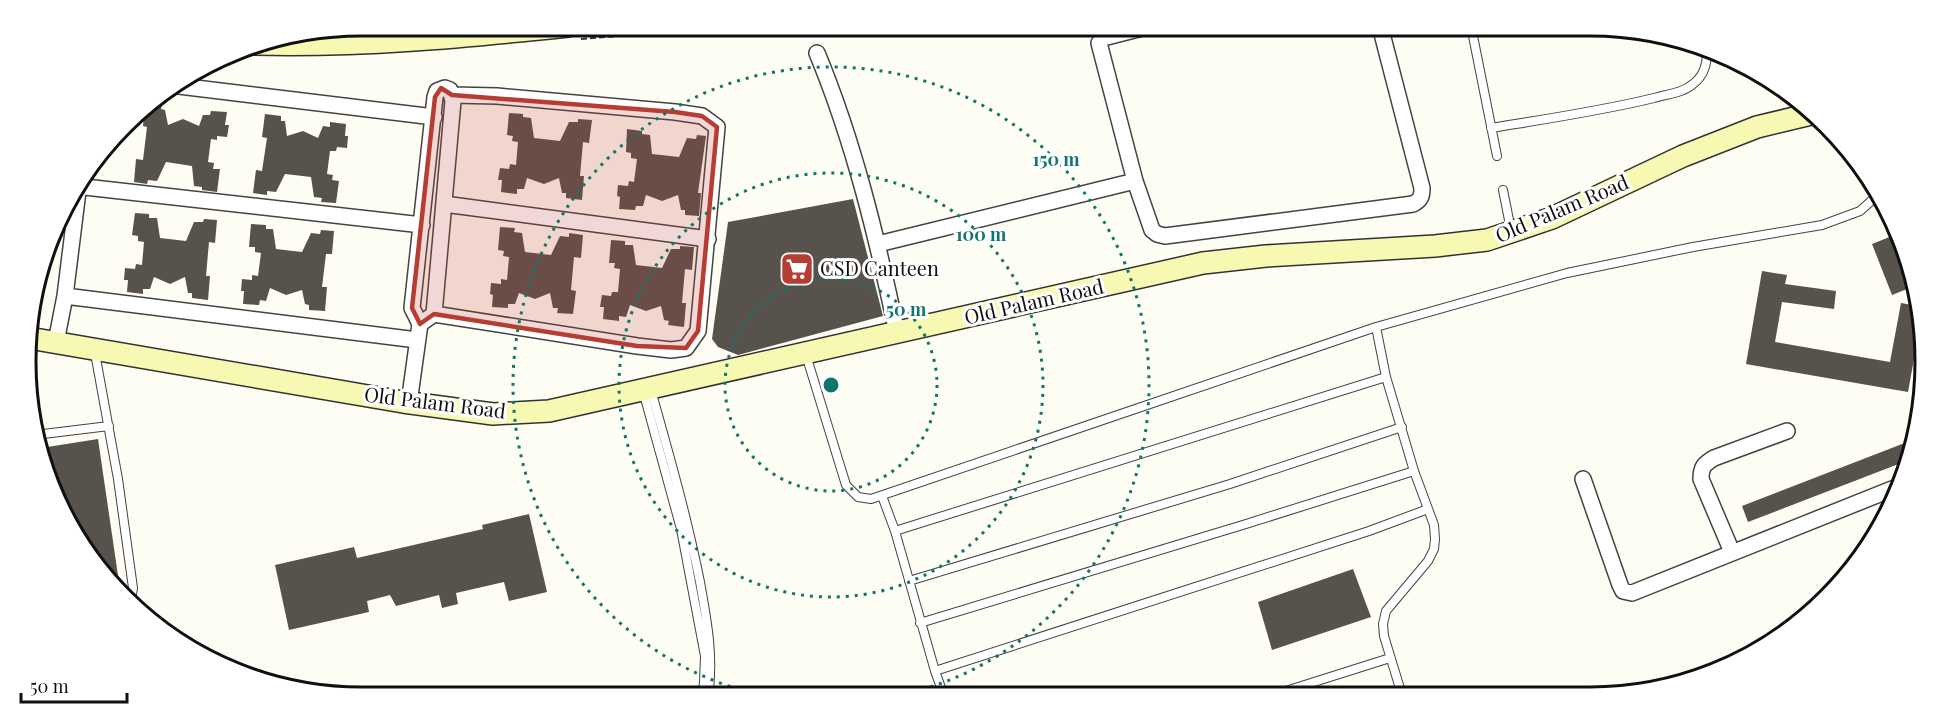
<svg xmlns="http://www.w3.org/2000/svg" width="1951" height="723" font-family="'Playfair Display',serif">
<style>
.building{fill:#58524d}
.lines{fill:none;stroke-linecap:round;stroke-linejoin:round}
.lane-casing{stroke:#434343;stroke-width:10}
.street-casing{stroke:#434343;stroke-width:18}
.secondary-casing{stroke:#323232;stroke-width:24}
.path{stroke:#323232;stroke-width:2;stroke-dasharray:6 3;stroke-linecap:butt}
.lane{stroke:#fff;stroke-width:8}
.street{stroke:#fff;stroke-width:15}
.secondary{stroke:#f7f9b3;stroke-width:21}
.marked{fill:#b73c31;fill-opacity:0.2;stroke:#b73c31;stroke-width:4.5;stroke-linejoin:round}
.ring{fill:none;stroke:#0f766e;stroke-width:3;stroke-dasharray:3 6}
.labels{text-anchor:middle;stroke-width:6;stroke-linejoin:round;paint-order:stroke}
.street-label{font-size:20px;fill:#101010;stroke:#fff}
.poi-label{font-size:20px;fill:#101010;stroke:#fff;text-anchor:start}
.rim{fill:none;stroke:#101010;stroke-width:3}
.centre{fill:#0f766e;stroke:#fff;stroke-width:3}
.ring-label{font-size:18px;text-anchor:middle;font-weight:bold;fill:#0f766e;stroke:#fff;stroke-width:6;stroke-linejoin:round;paint-order:stroke}
</style>
<rect width="100%" height="100%" fill="#fefdf3"/>
<path class="building" d="M150,103L162,104L161,109L165,110L168,125L183,119L199,126L203,115H210L211,111L227,112L225,125H229L227,137L217,136V140L211,139L208,162L214,163L213,169H220L217,192L202,190V187L194,186L192,166L166,162L157,181L148,180L147,184L134,182L136,159L143,160L147,127L143,126L145,106Z
M509,113L523,114V117L531,118L534,138L560,141L569,122H578V119L592,120L589,143L583,142L580,176H584L582,200L566,198V193H562L559,178L544,184L527,178L524,189H517V194L501,192L502,180H498L500,168L509,169L510,164L516,165L518,142L512,141L513,136L507,135Z
M265,114L281,116V121H285L287,136L303,131L318,138L323,126L330,127V122L346,124L345,136H348L347,148L337,147L336,151H330L327,174L333,175L332,180L339,181L336,203L321,202L322,198L314,197L311,177L285,174L276,192L267,191V195L253,193L256,170L262,171L267,138L262,137Z
M627,129L642,131V134L650,135L652,154L679,157L687,138L696,139L697,135L706,136L698,193H701L699,216L685,215V210H681L678,195L662,201L646,195L643,206H636L635,210L619,209L620,197L617,196L618,185L628,186L629,181L634,182L637,159L631,158V153L626,152Z
M853,199L883,316L738,355L718,347L712,339L728,222Z
M135,213L149,214V218H157L160,238L186,241L194,222H203L204,219L217,220L215,243L209,242L206,276H210L208,300L192,298V293H188L185,277L170,284L154,277L150,289H143V294L127,292L128,280H124L125,268L135,269L136,264L142,265L144,242L138,241V236L132,235Z
M251,224L266,225V229H273L276,249L302,252L311,233L320,234L321,230L334,231L332,254H326L322,287H327L325,311L309,310V305L305,304L302,290L286,295L270,288L266,301L260,300L259,305L243,304L244,291H241L242,279L252,280V275L258,276L261,253L255,252V247H249Z
M500,227L515,228L514,232L522,233L525,252L551,255L560,236L569,237V233L583,235L581,258L574,257L571,290L576,291L573,314L557,313L558,308H553L550,293L535,299L519,293L515,304H508V308L492,307L493,295L490,294L491,283L501,284V279L507,280L509,257L503,256L504,251L498,250Z
M1892,236L1901,258H1902L1912,287L1892,295L1872,244Z
M611,240L625,241V245H633L636,265L662,268L671,249H680V246L694,247L692,270L685,269L682,303H686L684,327L668,325L669,321L664,320L661,306L646,311L630,305L626,317L619,316V321L603,319L604,307H600L602,295L611,296L612,292H618L620,269L614,268L615,263H609Z
M1762,271L1787,275L1785,284L1836,291L1834,309L1782,302L1775,342L1890,362L1901,303L1918,306L1922,315L1908,392L1746,364Z
M98,439L120,589L82,548L41,448Z
M1915,439L1914,449L1909,460L1748,522L1742,506Z
M529,514L547,592L509,601L504,582L456,593L458,604L442,608L439,595L396,606L390,595L367,601L369,612L289,630L275,565L354,547L357,558L483,529L482,525Z
M1353,569L1371,617L1272,650L1258,602Z"/>
<g class="lines">
<defs>
<path id="lane" d="M1471,26L1497,156
M1491,128C1546,119 1601,111 1654,98C1667,94 1683,93 1693,84C1704,76 1707,65 1707,52
M1503,190L1511,230
M1376,327L1567,273L1693,247L1822,225L1860,211L1880,193
M95,353L118,479L133,588L131,600
M806,355L846,485L858,497L871,499L1376,327L1386,377L1414,471L1434,525L1435,539L1434,549L1428,561L1386,611L1383,624L1384,636L1402,695
M651,390C669,454 687,517 700,582C707,621 714,657 708,697
M643,391L681,529L705,656L704,683L701,697
M35,435L109,426
M882,496L895,531L935,671L1369,531L1428,509
M895,531L1386,377
M909,581L1230,484L1402,427
M920,623L1246,524L1414,471
M935,671L944,696
M1273,695L1390,658"/>
<path id="street" d="M817,53C854,142 877,238 897,333
M179,86L434,117
M1135,181L1152,230L1157,234L1165,236L1413,204C1421,200 1422,196 1422,188L1380,26
M79,183L65,296L417,340
M76,186L422,225
M444,204L708,239
M878,244L1135,181L1099,43L1103,38L1150,26
M434,314L637,346L671,350L686,348L698,331L717,127L702,116L675,112L497,96L452,95
M56,342L65,296
M409,403L420,324L412,308L435,97L437,91L445,88L450,90L453,101L434,314L420,324
M1583,479L1620,585L1623,591L1632,593L1897,487
M1732,552L1701,479C1701,467 1704,464 1714,458L1787,431"/>
<path id="secondary" d="M252,44C358,47 463,37 568,26
M29,338L403,402L493,414L549,411L1203,263L1266,256L1435,246L1487,240L1552,218L1683,156L1757,127L1811,114"/>
</defs>
<use href="#lane" class="lane-casing"/>
<use href="#street" class="street-casing"/>
<use href="#secondary" class="secondary-casing"/>
<path class="path" d="M581,39C642,34 703,30 764,29C801,28 838,29 874,26"/>
<use href="#lane" class="lane"/>
<use href="#street" class="street"/>
<use href="#secondary" class="secondary"/>
</g>
<path class="marked" d="M441,88L452,95L675,112L702,116L717,127L698,331L686,348L637,346L434,314L420,324L412,308L435,97Z"/>
<g class="ring">
<circle cx="831" cy="385" r="106"/>
<circle cx="831" cy="385" r="212"/>
<path d="M765 696A318 318 0 1 1 897 696"/>
</g>
<defs>
<symbol id="supermarket-square" viewBox="-11 -11 22 22"><rect x="-9" y="-9" width="18" height="18" rx="4" fill="#b73c31" stroke="#fff"/><path d="M-6-5.5h2.5l.6 2H6L4.5 2H-2.5L-4.4-4H-6ZM-1.5 3.2a1.3 1.3 0 1 0 .1 0ZM3 3.2a1.3 1.3 0 1 0 .1 0Z" fill="#fff"/></symbol>
</defs>
<g fill-rule="evenodd">
<use href="#supermarket-square" x="778" y="250" width="38" height="38"/>
</g>
<g class="labels">
<g class="street-label">
<text transform="translate(1562 209) rotate(-23)" y="7">Old Palam Road</text>
<text transform="translate(1034 302) rotate(-13)" y="7">Old Palam Road</text>
<text transform="translate(435 403) rotate(7)" y="7">Old Palam Road</text>
</g>
<g class="poi-label">
<text x="820" y="276">CSD Canteen</text>
</g>
</g>
<path d="M0 0H1951V723H0ZM361 36H1590A325 325 0 0 1 1915 361V362A325 325 0 0 1 1590 687H361A325 325 0 0 1 36 362V361A325 325 0 0 1 361 36Z" fill="#fff" fill-rule="evenodd"/>
<path class="rim" d="M361 36H1590A325 325 0 0 1 1915 361V362A325 325 0 0 1 1590 687H361A325 325 0 0 1 36 362V361A325 325 0 0 1 361 36Z"/>
<circle cx="831" cy="385" r="9" class="centre"/>
<g class="ring-label">
<text x="1056" y="166">150 m</text>
<text x="981" y="241">100 m</text>
<text x="906" y="316">50 m</text>
</g>
<path d="M21 693v9h106v-9" fill="none" stroke="#101010" stroke-width="3"/>
<text x="30" y="693" font-size="18" fill="#101010" stroke="#ffffff" stroke-width="4.5" paint-order="stroke">50 m</text>
</svg>
